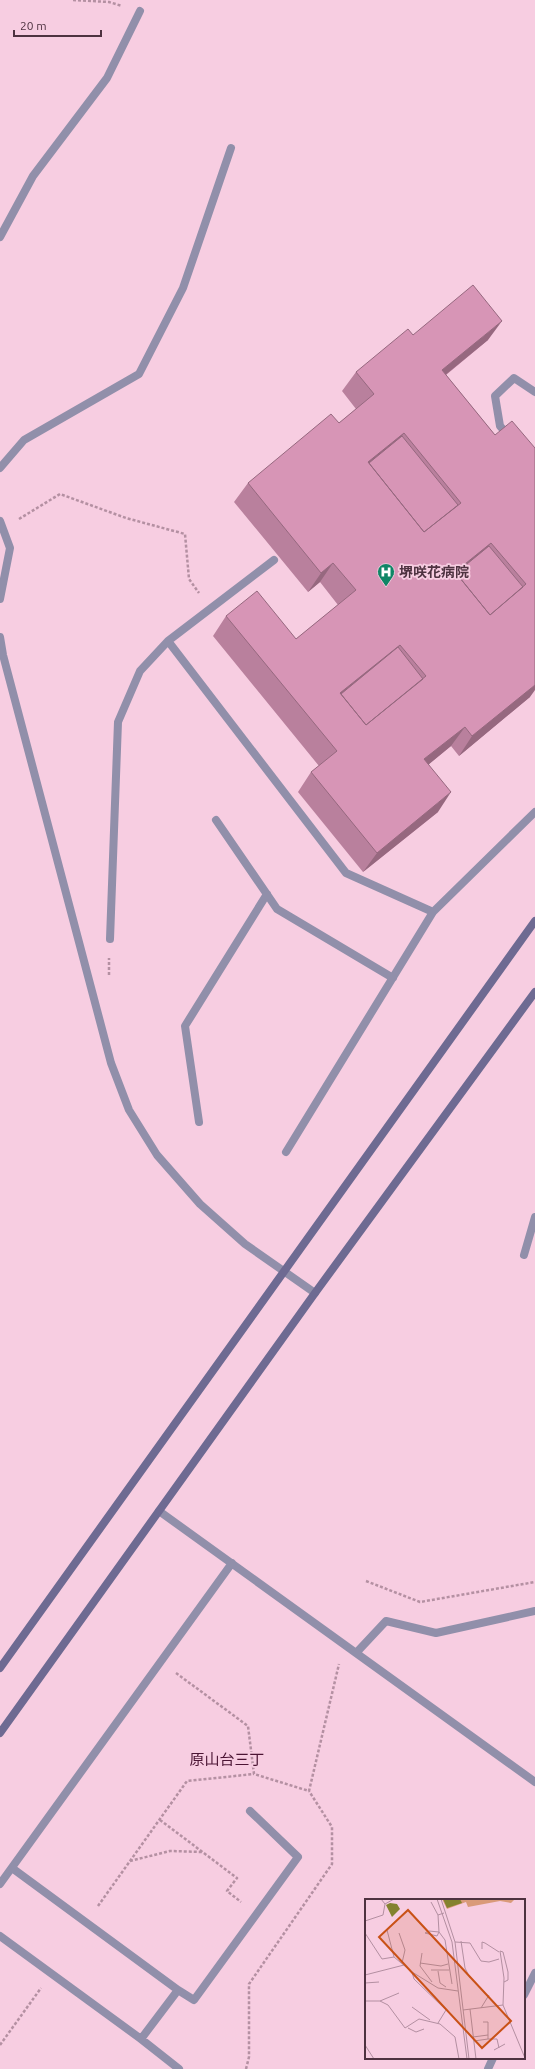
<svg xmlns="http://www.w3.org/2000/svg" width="535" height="2069" font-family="Ubuntu,'Noto Sans JP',sans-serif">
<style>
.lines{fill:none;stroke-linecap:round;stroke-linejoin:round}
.path{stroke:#b490a2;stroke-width:2.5;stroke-dasharray:3 2;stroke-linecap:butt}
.lane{stroke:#918faa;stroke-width:8}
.street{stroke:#918faa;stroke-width:8}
.secondary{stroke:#6e6a92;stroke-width:8}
.wall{fill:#b9809d}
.shaded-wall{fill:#96687f}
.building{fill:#d795b6;stroke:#96687f;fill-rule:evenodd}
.labels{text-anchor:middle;stroke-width:3.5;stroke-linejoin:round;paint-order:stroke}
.poi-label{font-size:14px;font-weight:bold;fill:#4e3240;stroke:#f7cde1;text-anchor:start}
.neighbourhood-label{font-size:15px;fill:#4b1534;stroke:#f7cde1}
.inset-road{fill:none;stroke:#b38fa1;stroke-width:1}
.view{fill:#c95116;fill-opacity:0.15;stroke:#c95116;stroke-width:2}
.inset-edge{fill:none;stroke:#4e3240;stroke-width:2}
</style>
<rect width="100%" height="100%" fill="#f7cde1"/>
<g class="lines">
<path class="path" d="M73,0L109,2L122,6
M19,519L60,494L126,518L185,534L189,579L199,593
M109,975V958
M366,1581L420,1602L535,1582
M176,1673L248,1726L254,1774L309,1791L339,1664
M160,1820L237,1878L227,1891L241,1902
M130,1861L170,1851L202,1852
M98,1906L187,1781L254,1774
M0,2045L41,1988
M246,2069L249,2057V1984L332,1864V1827L309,1791"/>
<path class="lane" d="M0,237L33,176L107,78L140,11
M509,436L500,426L495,396L514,378L535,392
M0,468L24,440L139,374L183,288L231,148
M168,641L346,873L433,912
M216,820L277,909L393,978
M110,939L118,722L140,671L168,641L274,560
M199,1122L185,1026L267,894
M286,1152L433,912L535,812
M524,1255L535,1217
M159,1511L535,1782
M357,1652L386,1621L436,1633L535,1611
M0,1884L232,1563
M0,1936L141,2039L178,1990L12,1868
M178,1990L194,2000L298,1857L250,1811
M524,1995L535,1973
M141,2039L179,2069
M488,2069L493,2058"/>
<path class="street" d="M0,521L10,548L0,599
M0,637L3,655L111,1063L129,1110L157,1155L200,1204L245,1244L315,1293"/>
<path class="secondary" d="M0,1668L535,921
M0,1733L315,1293L535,992"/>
</g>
<path class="wall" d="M413,335L488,340L446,375L495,435L535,448L530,697L459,756L451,746L429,764L438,812L363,872L298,792L311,772L319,766L213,636L226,616L296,639L338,605L320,582L308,592L234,502L248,483L339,423L356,409L342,391L356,372Z"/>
<path class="shaded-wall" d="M502,321L488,340L428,389L442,370Z
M404,433L391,453L366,465L368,462Z
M491,543L477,562L457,579L455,572Z
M333,563L320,582L308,592L321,573Z
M400,645L386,664L338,696L340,693Z
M535,685V690L530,697L459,756L472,736Z
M465,727L451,746L411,779L424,759Z
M451,792L438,812L363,872L377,853Z"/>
<path class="building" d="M473,285L502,321L442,370L495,435L512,421L535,448V685L472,736L465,727L424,759L451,792L377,853L311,772L337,751L226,616L257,591L296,639L356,590L333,563L321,573L248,483L331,414L339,423L374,394L356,372L408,329L413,335ZM404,433L461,503L424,532L368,462ZM491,543L526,584L490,615L455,572ZM400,645L426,676L366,725L340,693Z
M402,436L458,505L424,532L369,463Z
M489,546L523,587L490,615L456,573Z
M398,647L423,679L366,725L341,694Z"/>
<defs>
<symbol id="hospital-pin" viewBox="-11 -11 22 30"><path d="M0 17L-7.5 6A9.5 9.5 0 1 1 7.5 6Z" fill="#0f8666" stroke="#f7cde1"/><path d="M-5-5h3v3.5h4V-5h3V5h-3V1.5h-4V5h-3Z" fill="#fff"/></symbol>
</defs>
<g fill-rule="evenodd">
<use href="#hospital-pin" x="376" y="562" width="20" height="27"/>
</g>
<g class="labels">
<g class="poi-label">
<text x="399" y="577">堺咲花病院</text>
</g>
<g class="neighbourhood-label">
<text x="227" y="1765">原山台三丁</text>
</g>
</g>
<g transform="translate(365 1899)">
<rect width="160" height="160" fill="#f7cde1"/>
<path d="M77,0H150L146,4L135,2L103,8L101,3L82,10Z" fill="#d99a79"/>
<path d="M78,0H95L97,4L82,9ZM25,4L32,5L35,10L27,18L21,6Z" fill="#84822f"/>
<path class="inset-road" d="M16,0L20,5L29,0M72,0L87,43L102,160M76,0L90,43L104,160M66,3L73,16L79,14M73,16L74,33L72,37L60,34L64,32L74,33L80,41L87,85M0,22L18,16L20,5M22,31L29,58M0,34L17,60L29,58L47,73L73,89L93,92M34,34L40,51L37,64M96,42L100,69L105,79M90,43L105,44L116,62L124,63L134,60M117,50V43L120,44L134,53M57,54L55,67L67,83M55,64L76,67L83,65M66,71H84M73,72L75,84L81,88M47,73L49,80L81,111L73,124M0,76L39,66M139,83L143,81V73L138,53L135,52L139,79L138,106L160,159M0,84L14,83M0,102H15L23,106L40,129L54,120L75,125L90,138L94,160M15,102L34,94M47,108L65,121M116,109L124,96M105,110L111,160M98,111L138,106M118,123H123V136M43,129L51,133L59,130M108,138L123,136V140L109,142M123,140H132L134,149M0,146L9,160M129,151L140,145"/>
<path class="view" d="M43,11L146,122L117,149L14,38Z"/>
<rect width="160" height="160" class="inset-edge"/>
</g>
<path d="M14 30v6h87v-6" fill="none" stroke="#4e3240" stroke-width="2"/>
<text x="20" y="30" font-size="12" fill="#4e3240" stroke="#f7cde1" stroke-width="3" paint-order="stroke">20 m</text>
</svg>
